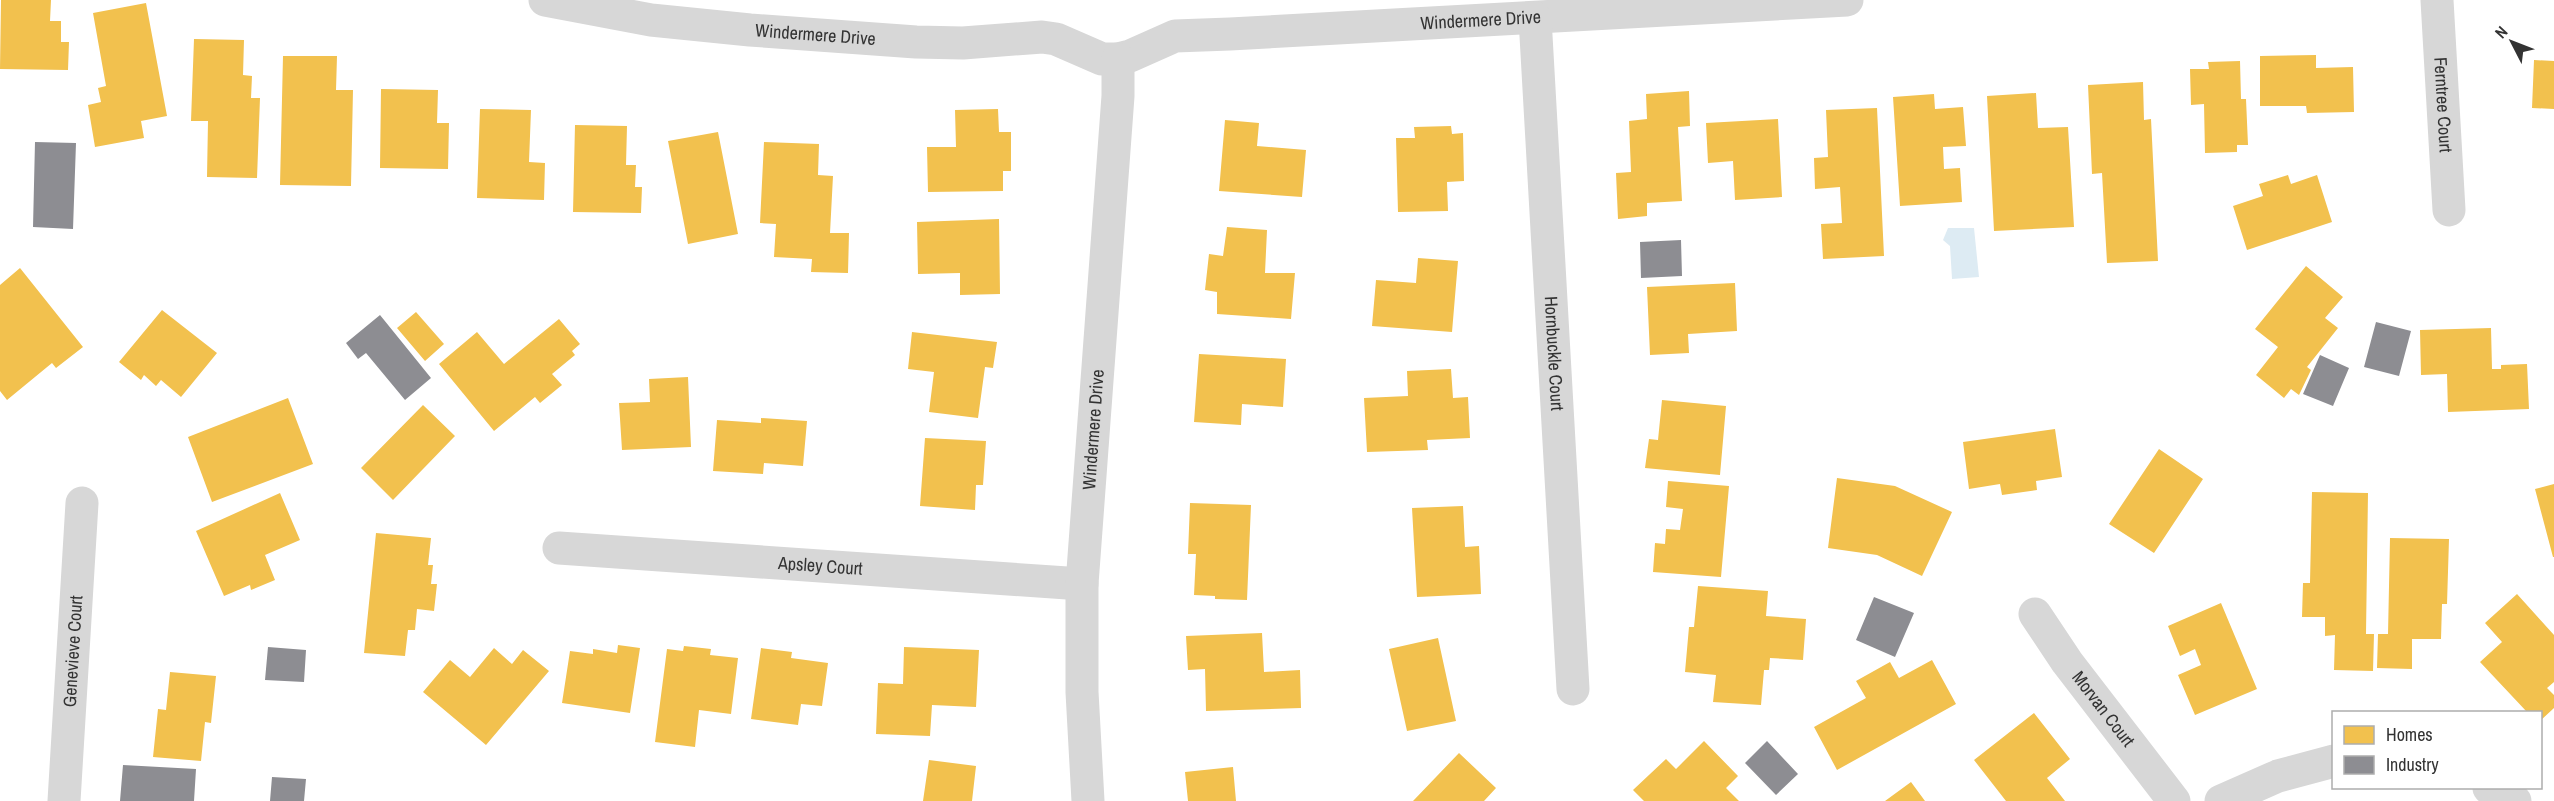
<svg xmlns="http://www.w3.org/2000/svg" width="2554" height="801" font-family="'Archivo Narrow',sans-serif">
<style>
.water{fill:#ddebf3}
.homes{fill:#f2c14e}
.industry{fill:#8d8d92}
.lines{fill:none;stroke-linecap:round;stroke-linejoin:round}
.minor{stroke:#d7d7d7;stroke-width:33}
.labels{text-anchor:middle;stroke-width:6;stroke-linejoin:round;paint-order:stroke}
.street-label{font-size:18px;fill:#333;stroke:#fff}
</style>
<rect width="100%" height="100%" fill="#fff"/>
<path class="water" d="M1948,228H1974L1979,277L1952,279L1950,246L1943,240Z"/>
<path class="homes" d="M1,0H51L50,21H61V42H69L68,70L0,69Z
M146,3L167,116L141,121L144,138L95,147L88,105L101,102L98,88L106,86L93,13Z
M194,39L244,40L243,75L252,76L251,98H260L257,178L207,177L208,121H191Z
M2316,55V68L2353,67L2354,112L2307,113L2306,106H2260V56Z
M283,56H337L336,90H353L351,186L280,185Z
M2534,60L2554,61V109L2532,108Z
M2240,61L2241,99H2246L2248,145H2237V152L2205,153L2204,104L2191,105L2190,69H2209L2208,62Z
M2143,82L2144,120L2151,119L2158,261L2107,263L2102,173L2092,174L2088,85Z
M381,89L438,90L437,123H449L448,169L380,168Z
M1689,91L1690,126L1678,127L1682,201L1647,203V216L1618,219L1616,173L1631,172L1629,121L1647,119L1646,94Z
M2036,93L2038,128L2068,127L2074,227L1994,231L1987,96Z
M1934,94L1935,109L1963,107L1966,146L1943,147L1944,169L1960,168L1962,202L1900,206L1893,97Z
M1877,108L1884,256L1823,259L1821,224L1842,223L1840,187L1815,189L1814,158L1828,157L1826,110Z
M480,109L531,110L529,162L545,163L544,200L477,198Z
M998,109L999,132H1011V171H1003V191L928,192L927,147H956L955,110Z
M1778,119L1782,197L1735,200L1733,161L1708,163L1706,123Z
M1225,120L1259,123L1257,146L1306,150L1302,197L1219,191Z
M575,125L627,126L626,165H636L635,187H642L641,213L573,212Z
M1451,126L1452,134L1463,133L1464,181L1447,182L1448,211L1398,212L1396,138H1415L1414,127Z
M718,132L738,234L688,244L668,141Z
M764,142L819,144L818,175L833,176L830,233H849L848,273L811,272L812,259L774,257L776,224L760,223Z
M2288,175L2291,184L2317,175L2332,222L2247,250L2233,206L2263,196L2259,184Z
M999,219L1000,294L960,295V273L918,274L917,222Z
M1227,227L1267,230L1265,273H1295L1291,319L1217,314V292L1205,290L1209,254L1223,256Z
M1418,258L1458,261L1452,332L1372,326L1376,280L1416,283Z
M2306,266L2343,297L2325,318L2338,328L2307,367L2311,370L2299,395L2291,389L2284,398L2256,375L2278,347L2255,329Z
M20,268L83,347L56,368L52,363L7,400L0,391V285Z
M1735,283L1737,331L1688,334L1689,353L1650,355L1647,287Z
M162,310L217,353L181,397L161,380L156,386L144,375L141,380L119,362Z
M416,312L444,344L425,361L397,328Z
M559,319L580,344L572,351L575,355L552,374L562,385L540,403L535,397L494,431L439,364L477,332L504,364Z
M2491,328L2492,369H2501V365L2527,364L2529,409L2448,412L2447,374L2421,375L2420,330Z
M912,332L997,342L993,368L985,367L978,418L929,412L934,372L908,369Z
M1199,354L1286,359L1283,407L1242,404L1241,425L1194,422Z
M1451,369L1453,398L1468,397L1470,438L1427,440L1428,450L1367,452L1364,398L1408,396L1407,371Z
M688,377L691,447L622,450L619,403L650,402L649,379Z
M288,398L313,464L212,502L188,437Z
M1662,400L1726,406L1720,475L1645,468L1649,439L1658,440Z
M423,405L455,436L393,500L361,468Z
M761,418L807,421L803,466L764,463L763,474L713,471L717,420L761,423Z
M2055,429L2062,477L2036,481L2037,490L2002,495L2000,484L1969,489L1963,442Z
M925,438L986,441L983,485H976L975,510L920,506Z
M2159,449L2203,479L2154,553L2109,524Z
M1837,478L1895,486L1952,512L1922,576L1877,555L1828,548Z
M1668,481L1729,486L1721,577L1653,572L1655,543L1665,544L1666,529L1680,530L1683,509L1666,507Z
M2554,484V557H2553L2535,489Z
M2312,492L2368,493L2366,634H2374L2373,671L2334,670L2335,635L2325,636V617H2302L2303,583H2310Z
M280,493L300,540L265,555L275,580L251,590L250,585L224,596L196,531Z
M1190,503L1251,505L1247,600L1215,599V596L1194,595L1196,554H1188Z
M1463,506L1465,547L1479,546L1481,594L1417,597L1412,508Z
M376,533L431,538L428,565H433L431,584H437L434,611L417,609L415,630H408L405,656L364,653Z
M2390,538L2449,539L2447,604H2442L2441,639H2412V669L2377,668L2378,634H2388Z
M1698,586L1768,591L1766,616L1806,619L1803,660L1770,658L1769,670H1764L1761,705L1713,702L1716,675L1685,672L1689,627H1694Z
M2517,594L2554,635V682L2547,688L2554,695V708L2540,721V712H2527L2480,662L2502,642L2485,623Z
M2221,603L2257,689L2195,715L2178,675L2201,665L2195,649L2180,656L2168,626Z
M1262,633L1264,672L1300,670L1301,708L1206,711L1205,669L1188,670L1186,636Z
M1438,638L1456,721L1407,731L1389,649Z
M618,645L640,648L630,713L562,703L570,651L593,654V649L617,653Z
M684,646L711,649L710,655L738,658L731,714L699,710L695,747L655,742L667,649L683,651Z
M904,647L979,650L976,707L932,705L930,736L876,734L878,683L903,684Z
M494,648L512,664L523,650L549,671L486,745L423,692L450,660L470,677Z
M761,648L792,652L791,658L828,663L822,706L801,704L798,725L751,719Z
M1932,660L1956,704L1837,770L1814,727L1866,698L1856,681L1890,662L1899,678Z
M170,672L216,676L211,723L205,722L201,761L153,757L158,709L166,710Z
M2034,713L2070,759L2047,778L2065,801H2006L1974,760Z
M1704,741L1738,776L1726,788L1739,801H1644L1633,790L1666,759L1676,769Z
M1459,753L1496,788L1484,801H1413Z
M929,760L976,766L972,801H923Z
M1233,767L1236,801H1188L1185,772Z
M1911,782L1925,801H1885Z"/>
<path class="industry" d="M35,142L76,143L73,229L33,227Z
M1681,240L1682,276L1641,278L1640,242Z
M380,315L431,378L405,400L366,353L358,359L346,343Z
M2376,322L2411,331L2399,376L2364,367Z
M2320,355L2349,368L2333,406L2303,394Z
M1874,597L1914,613L1895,657L1856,640Z
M268,647L306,650L304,682L265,680Z
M1767,741L1798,774L1776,795L1745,763Z
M123,765L196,769L194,801H120Z
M272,777L306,779L304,801H270Z"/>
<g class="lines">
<g class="minor">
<path id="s1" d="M545,0L651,20L750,30L916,42L963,43L1042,37L1056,39L1102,59H1118L1130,56L1175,36L1230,34L1847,0"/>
<path id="s2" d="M2437,0L2449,210"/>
<path id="s3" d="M1535,18L1573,689"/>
<path id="s4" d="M559,548L1082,584"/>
<path id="s5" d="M2035,614L2067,662L2174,801"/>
<path d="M2489,788L2515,801"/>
<path id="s6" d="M64,801L82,503"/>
<path id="s7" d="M1088,801L1082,692V584L1118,96V59"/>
<path d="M2221,801L2278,776L2334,761"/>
</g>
</g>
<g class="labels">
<g class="street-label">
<text dy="6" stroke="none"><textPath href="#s1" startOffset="948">Windermere Drive</textPath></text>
<text dy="6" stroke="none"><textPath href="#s1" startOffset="273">Windermere Drive</textPath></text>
<text dy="6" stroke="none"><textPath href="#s2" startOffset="105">Ferntree Court</textPath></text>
<text dy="6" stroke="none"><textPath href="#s3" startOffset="336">Hornbuckle Court</textPath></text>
<text dy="6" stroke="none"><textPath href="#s7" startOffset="372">Windermere Drive</textPath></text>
<text dy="6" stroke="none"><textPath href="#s4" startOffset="262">Apsley Court</textPath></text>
<text dy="6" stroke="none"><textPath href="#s6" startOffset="150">Genevieve Court</textPath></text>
<text dy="6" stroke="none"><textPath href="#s5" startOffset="117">Morvan Court</textPath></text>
</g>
</g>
<rect x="2332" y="711" width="210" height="78" fill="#ffffff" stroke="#adadad" stroke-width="1.5"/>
<rect x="2344" y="726" width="30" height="18" fill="#f2c14e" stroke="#adadad" stroke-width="1.5"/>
<text x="2386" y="741" font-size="18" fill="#333333">Homes</text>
<rect x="2344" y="756" width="30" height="18" fill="#8d8d92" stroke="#adadad" stroke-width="1.5"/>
<text x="2386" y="771" font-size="18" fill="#333333">Industry</text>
<g transform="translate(2512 42) rotate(312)" stroke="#ffffff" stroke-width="4.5" paint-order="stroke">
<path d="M0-4.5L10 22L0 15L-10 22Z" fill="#333333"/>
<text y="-9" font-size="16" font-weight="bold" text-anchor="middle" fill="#333333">N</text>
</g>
</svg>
